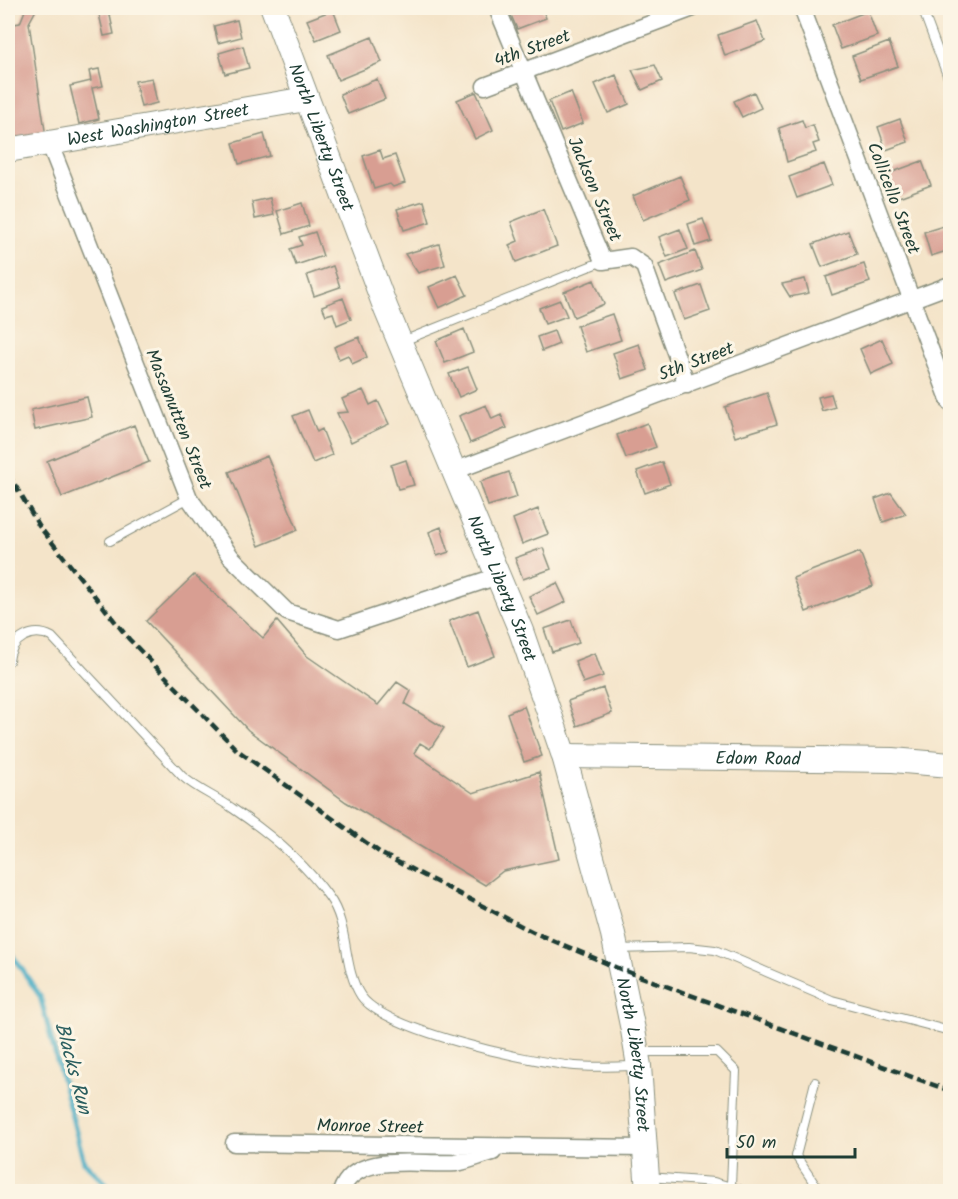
<svg xmlns="http://www.w3.org/2000/svg" width="958" height="1199" viewBox="0 0 958 1199" font-family="Kalam,sans-serif">
	<style>
		.lines { fill: none; stroke-linecap: round; stroke-linejoin: round }
		.stream { stroke: #45acc4; stroke-width: 5 }
		.building { fill: #d89e92 }
		.lane-casing { stroke: #8a907e; stroke-width: 10 }
		.street-casing { stroke: #8a907e; stroke-width: 19 }
		.secondary-casing { stroke: #8a907e; stroke-width: 26 }
		.lane { stroke: #fff; stroke-width: 8 }
		.street { stroke: #fff; stroke-width: 16 }
		.secondary { stroke: #fff; stroke-width: 24 }
		.rail { stroke: #1f3d34; stroke-width: 4.5; stroke-dasharray: 9 4.5; stroke-linecap: butt }
		.labels { text-anchor: middle; stroke-width: 6; stroke-linejoin: round; paint-order: stroke }
		.street-label { font-size: 18px; fill: #1f3d34; stroke: #fcf5e5 }
		.water-label { font-size: 20px; font-style: italic; fill: #2a5e5f; stroke: #fcf5e5 }
	</style>
	<rect width="100%" height="100%" fill="#fcf5e5"/>
	<filter id="ink" filterUnits="userSpaceOnUse"><feTurbulence type="fractalNoise" baseFrequency=".0167" numOctaves="2"/><feDisplacementMap in="SourceGraphic" scale="12" xChannelSelector="R" yChannelSelector="G"/><feConvolveMatrix kernelMatrix="1 2 1 2 8 2 1 2 1" color-interpolation-filters="sRGB"/></filter>
	<filter id="wash" filterUnits="userSpaceOnUse"><feTurbulence type="fractalNoise" baseFrequency=".008" numOctaves="4" result="noise"/><feDisplacementMap in="SourceGraphic" scale="24" xChannelSelector="R" yChannelSelector="G"/><feGaussianBlur stdDeviation="1.35" result="paint"/><feColorMatrix in="noise" values="0 0 0 0 0 0 0 0 0 0 0 0 0 0 0 0 0 1.4 0 .05"/><feComposite in="paint" operator="in"/></filter>
	<g filter="url(#wash)">
		<rect width="100%" height="100%" fill="#f4e4c9"/>
		<g class="lines">
			<path class="stream" d="M8 949 40 996 84 1162 115 1192"/>
		</g>
		<g id="blocks">
			<path class="building" d="M26 8H37L29 23 46 137 8 142V25L20 23Z
				M508 8H542L546 18 517 29Z
				M333 10 341 30 316 40 307 20Z
				M109 11 114 34 104 36 99 14Z
				M868 11 877 36 841 49 832 25Z
				M237 20 241 37 218 43 214 26Z
				M757 21 765 41 725 56 718 35Z
				M372 37 382 62 338 80 328 55Z
				M889 42 898 66 861 79 852 56Z
				M243 46 249 68 225 74 219 53Z
				M655 65 662 81 642 90 632 70Z
				M99 69 103 86 92 88 99 119 79 124 70 86 91 81 89 71Z
				M616 75 629 104 608 113 595 84Z
				M152 78 157 103 141 107 135 81Z
				M377 79 385 99 348 114 340 94Z
				M476 92 493 130 475 139 457 100Z
				M571 92 583 123 561 132 549 101Z
				M754 92 761 108 742 117 734 101Z
				M900 119 908 142 886 150 878 127Z
				M802 120 805 128 813 125 819 142 813 144 816 152 787 162 779 128Z
				M264 134 270 156 239 164 233 143Z
				M380 150 383 159 395 155 405 183 393 187 390 184 374 189 363 156Z
				M922 161 931 185 891 200 882 176Z
				M824 164 832 185 797 198 789 177Z
				M680 176 690 200 643 220 633 196Z
				M270 198 274 215 255 219 252 202Z
				M424 201 430 222 404 230 397 209Z
				M302 203 309 226 284 234 277 211Z
				M543 209 557 246 516 262 509 245 518 241 511 222Z
				M703 219 711 241 695 246 688 224Z
				M950 224V250L931 256 924 232Z
				M680 229 688 249 667 257 659 237Z
				M848 231 857 254 822 267 813 244Z
				M315 232 323 256 296 265 290 249 302 245 299 237Z
				M439 244 445 265 418 273 405 254Z
				M695 251 702 270 666 283 659 265Z
				M864 264 870 282 832 295 826 277Z
				M333 266 340 287 314 296 307 275Z
				M457 275 467 295 439 308 429 287Z
				M805 279 809 293 790 297 782 284Z
				M594 280 604 304 574 317 564 292Z
				M701 285 710 311 684 320 675 294Z
				M343 298 351 319 337 325 333 313 326 315 322 306Z
				M560 300 567 316 545 324 539 308Z
				M612 314 621 340 586 352 577 326Z
				M464 329 473 352 445 363 436 341Z
				M554 331 559 344 542 351 537 337Z
				M359 337 367 357 352 364 348 355 339 359 334 347Z
				M882 339 893 364 871 374 860 349Z
				M639 344 648 370 622 379 613 353Z
				M468 367 477 389 459 397 449 374Z
				M363 390 370 405 378 401 389 424 351 442 337 413 348 412 342 399Z
				M767 393 777 424 735 437 725 407Z
				M831 394 835 407 822 411 818 397Z
				M87 397 92 417 35 430 31 410Z
				M486 405 492 419 501 415 507 428 470 443 459 416Z
				M308 410 317 432 322 429 332 455 313 463 293 416Z
				M647 423 656 447 626 458 617 435Z
				M134 425 149 462 62 497 47 461Z
				M267 456 298 530 259 546 229 472Z
				M406 460 414 485 398 489 391 465Z
				M662 462 670 484 645 493 637 471Z
				M509 472 517 497 488 506 480 482Z
				M891 493 906 514 883 522 875 499Z
				M538 509 548 534 522 544 513 519Z
				M441 527 449 552 437 556 429 532Z
				M543 548 551 569 523 579 515 558Z
				M860 552 873 586 806 612 793 578Z
				M194 575 263 638 277 621 307 656 378 705 397 682 411 691 405 704 444 728 430 749 420 743 414 753 473 793 539 772 559 859 503 871 485 885 346 802 248 730 146 621Z
				M557 583 566 602 538 615 529 596Z
				M478 610 495 656 467 667 449 621Z
				M571 620 579 643 552 652 544 629Z
				M595 653 603 676 583 683 575 661Z
				M603 688 612 713 577 726 568 701Z
				M524 706 542 756 524 762 507 713Z"/>
		</g>
	</g>
	<g filter="url(#ink)">
		<use href="#blocks" fill-opacity="0" stroke="#8a907e" stroke-width="1.5"/>
		<g class="lines">
			<g class="lane-casing">
				<path id="lane" d="M922 8 950 83
					M403 341 603 261
					M110 541 189 498
					M9 661C11 638 33 627 52 637L182 776C198 790 215 796 232 808 268 832 304 862 329 897 350 926 342 967 361 996 385 1031 531 1062 575 1066 596 1068 617 1066 638 1066
					M617 949 689 947 715 950 832 1000 950 1031
					M639 1052H717L736 1071 731 1185
					M815 1082 796 1156 820 1192
					M649 1177 714 1182 749 1192
					M914 1190 921 1192"/>
			</g>
			<g class="street-casing">
				<path id="street" d="M497 8 603 261 631 257 644 266 687 385
					M802 8 950 402
					M485 86 693 8
					M49 142 189 498 231 557 287 612 339 629 498 576
					M454 471 950 285
					M234 1143 644 1148
					M341 1192C355 1150 421 1166 456 1163 468 1161 481 1155 493 1152"/>
			</g>
			<g class="secondary-casing">
				<g id="secondary">
					<path id="s1" d="M273 8 386 309 521 631 564 756 613 934 633 1030 639 1066 648 1192"/>
					<path id="s2" d="M8 150 306 99"/>
					<path id="s3" d="M564 756 893 760 950 765"/>
				</g>
			</g>
			<use href="#lane" class="lane"/>
			<use href="#street" class="street"/>
			<use href="#secondary" class="secondary"/>
			<path class="rail" d="M8 473 39 526 129 639 237 750 382 854 535 933 620 969 950 1091"/>
		</g>
	</g>
	<g class="labels">
		<g class="street-label">
			<text transform="translate(532 48) rotate(-20)" y="6">4th Street</text>
			<text dy="6" stroke="none"><textPath href="#s2" startOffset="152">West Washington Street</textPath></text>
			<text dy="6" stroke="none"><textPath href="#s1" startOffset="138">North Liberty Street</textPath></text>
			<text transform="translate(595 189) rotate(67)" y="6">Jackson Street</text>
			<text transform="translate(894 198) rotate(69)" y="6">Collicello Street</text>
			<text transform="translate(696 361) rotate(-21)" y="6">5th Street</text>
			<text transform="translate(179 419) rotate(68)" y="6">Massanutten Street</text>
			<text dy="6" stroke="none"><textPath href="#s1" startOffset="624">North Liberty Street</textPath></text>
			<text dy="6" stroke="none"><textPath href="#s3" startOffset="194">Edom Road</textPath></text>
			<text dy="6" stroke="none"><textPath href="#s1" startOffset="1110">North Liberty Street</textPath></text>
			<text transform="translate(370 1126) rotate(1)" y="6">Monroe Street</text>
		</g>
		<g class="water-label">
			<text transform="translate(74 1068) rotate(75)" y="7">Blacks Run</text>
		</g>
	</g>
	<rect width="958" height="1199" fill="none" stroke="#fcf5e5" stroke-width="30"/>
	<path d="M727 1148v9h128v-9" fill="none" stroke="#1f3d34" stroke-width="3"/>
	<text x="736" y="1148" font-size="18" fill="#1f3d34" stroke="#fcf5e5" stroke-width="4.5" paint-order="stroke">50 m</text>
</svg>
